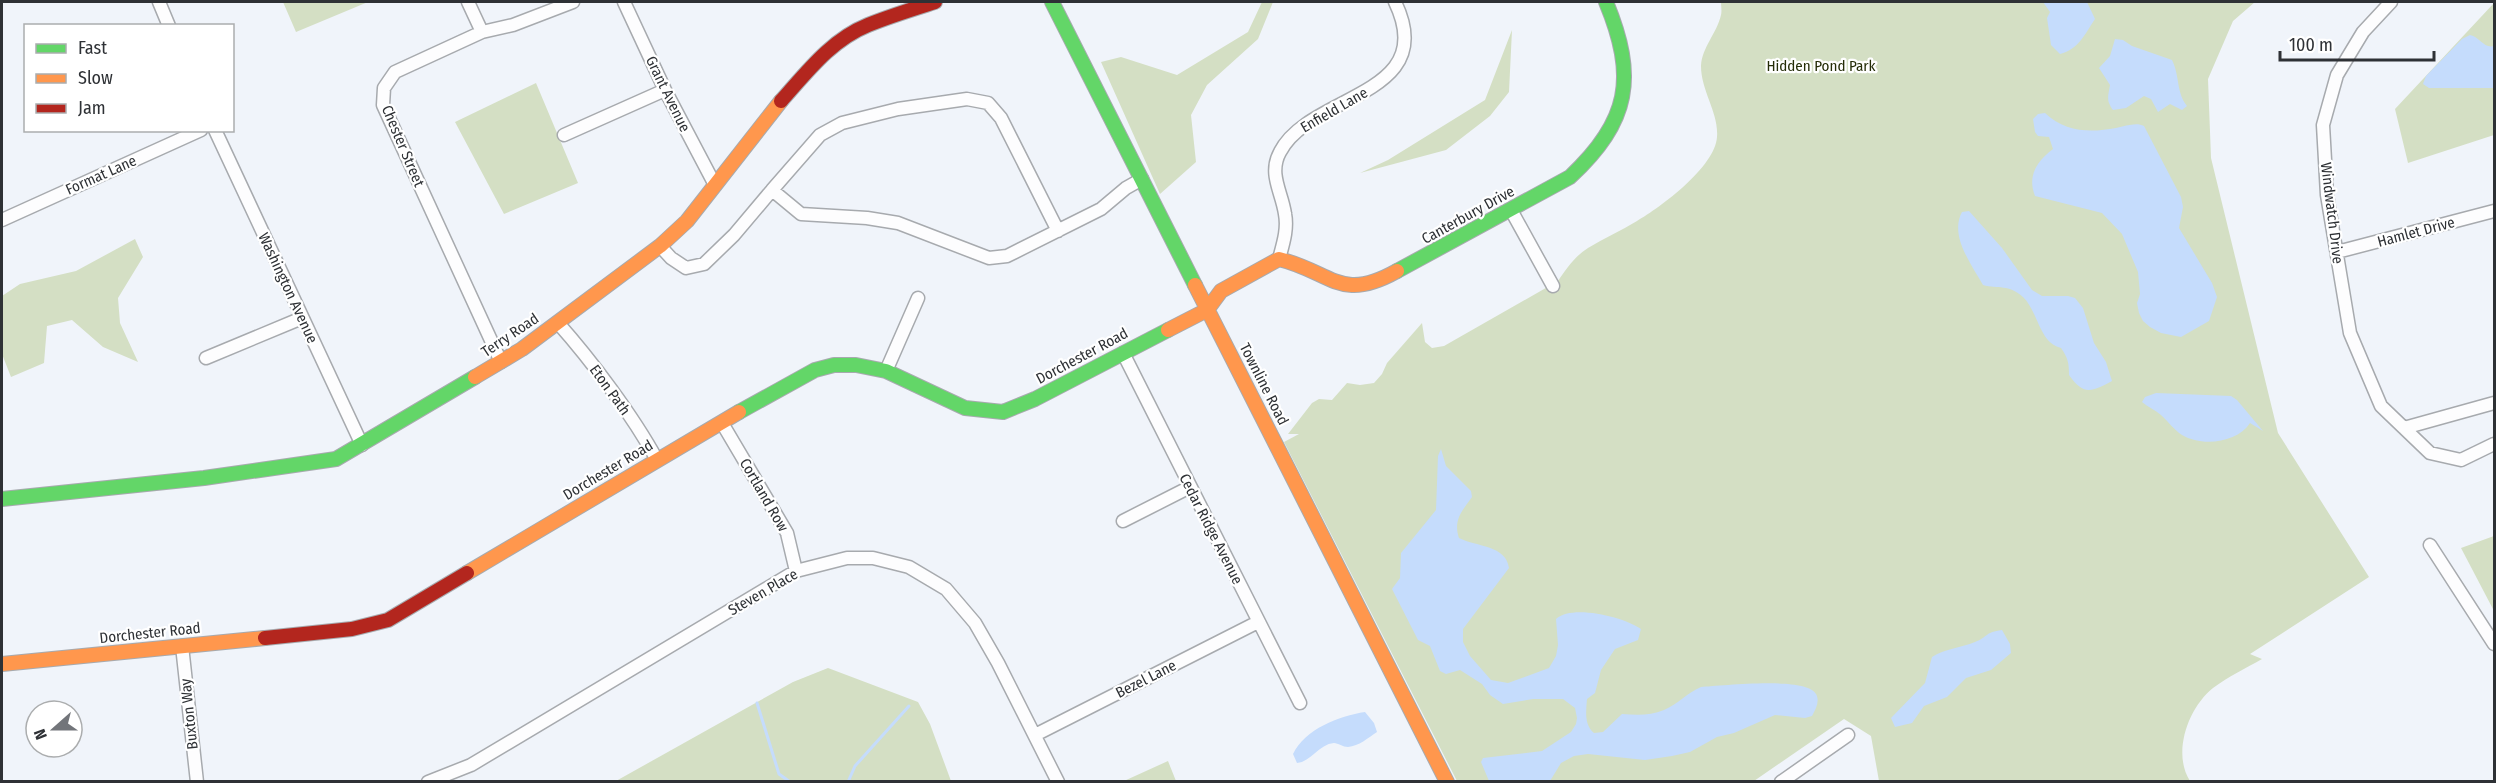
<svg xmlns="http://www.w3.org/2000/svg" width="2496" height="783" viewBox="0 0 2496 783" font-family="'Fira Sans Condensed',sans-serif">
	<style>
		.green { fill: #d4dfc4 }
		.water { fill: #c5dcfc }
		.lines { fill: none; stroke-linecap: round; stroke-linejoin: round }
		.stream { stroke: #c5dcfc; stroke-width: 3 }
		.street-casing { stroke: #a7aaae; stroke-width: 15 }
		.fast-casing { stroke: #a7aaae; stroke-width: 16 }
		.slow-casing { stroke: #a7aaae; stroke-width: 16 }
		.jam-casing { stroke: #a7aaae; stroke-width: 16 }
		.street { stroke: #fdfdfe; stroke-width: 12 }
		.fast { stroke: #63d668; stroke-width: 14 }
		.slow { stroke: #ff974d; stroke-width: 14 }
		.jam { stroke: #b3261e; stroke-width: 14 }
		.labels { text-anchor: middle; stroke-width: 4.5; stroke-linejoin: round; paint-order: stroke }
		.park-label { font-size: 15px; fill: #252d08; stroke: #fff }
		.street-label { font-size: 15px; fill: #2e3135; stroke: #fff }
	</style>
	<rect width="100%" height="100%" fill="#f0f4fa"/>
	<path class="green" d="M283 2H368L296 32Z
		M1262 2H1273L1258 39 1207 85 1191 115 1196 162 1160 194 1101 62 1121 57 1177 75 1248 32Z
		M1721 2H2255L2233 21 2208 79 2211 158 2278 433 2369 577 2250 654 2262 659C2246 668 2228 677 2213 688 2188 708 2172 753 2190 781H1879L1871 736 1844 719 1754 781H1457L1284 442 1299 434H1288L1312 403 1319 399 1332 400 1347 383 1360 385 1374 383 1382 374 1387 363 1422 323 1425 342 1432 348 1444 346 1558 281C1566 269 1575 256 1588 248 1604 238 1621 231 1637 221 1661 207 1715 167 1717 137 1719 113 1701 91 1701 66 1702 47 1717 33 1721 15 1722 11 1721 6 1721 2Z
		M2494 3V135L2408 163 2395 109Z
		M1512 30 1509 92 1490 116 1446 150 1360 173 1388 160 1485 100Z
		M536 83 578 183 504 214 455 122Z
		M135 239 143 257 118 298 120 323 138 362 103 347 72 320 47 326 44 363 11 377 2 354V296L20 284 76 271Z
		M2494 536V611L2461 548Z
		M828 668 918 702 930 724 951 781H616L793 682Z
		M1168 761 1176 781H1124Z"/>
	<path class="water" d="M2043 2H2087L2095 19C2085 34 2079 49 2060 54L2051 45 2047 18 2050 12Z
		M2470 35C2480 37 2484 49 2494 46V88H2429L2423 84 2426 76 2462 39Z
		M2115 39 2123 40 2132 46 2172 60C2180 76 2176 92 2187 106L2182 110 2170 104 2158 112 2151 99 2144 96 2126 108 2113 110C2106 100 2108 97 2110 85L2099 68 2110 56Z
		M2045 113C2065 132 2090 133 2116 128 2126 126 2136 122 2144 126L2181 197 2183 207 2179 228 2212 283 2217 297 2209 321 2181 337 2161 333 2150 327 2143 321 2139 313 2137 303 2140 294 2138 272 2122 234 2102 213 2035 196C2027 176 2037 161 2053 149L2049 137 2038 136 2035 132 2033 119 2038 114Z
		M1969 211 2002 248 2032 290 2042 296H2068L2075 298 2083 308 2094 343 2106 362 2112 381C2091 392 2084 396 2069 375 2069 363 2068 358 2061 348 2039 343 2038 311 2023 297 2009 284 1998 289 1983 285 1972 265 1949 236 1962 212Z
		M2156 393 2231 396 2237 400 2263 431 2250 423C2237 443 2202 447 2182 435 2174 430 2168 421 2161 415 2155 410 2148 407 2142 402L2145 397Z
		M1441 449 1446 466 1471 491 1472 497C1462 511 1453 520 1459 538 1477 547 1506 545 1509 568L1463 629V642L1470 656 1491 680 1508 683 1549 668 1556 656 1558 645 1556 619C1572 604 1624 617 1641 629L1638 640 1615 649 1601 670 1595 693 1587 699C1586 711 1584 725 1594 733L1603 732 1622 714C1636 715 1650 716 1664 710 1678 704 1687 693 1701 687 1721 686 1806 676 1816 694 1820 701 1816 709 1812 716L1805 718 1775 715 1734 733 1717 737 1690 752 1672 756 1645 760 1588 754 1574 756 1561 763 1550 781H1489L1481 762 1483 758 1542 751 1571 732 1576 724 1577 718 1575 708 1563 699H1533L1503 704 1490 695 1482 684 1460 670 1446 674 1440 671 1430 646 1418 640 1392 589 1400 578 1401 553 1436 510 1438 456Z
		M2002 630 2010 644 2011 653 1991 670 1966 678 1947 697 1924 706 1912 723 1895 727 1891 718 1925 683 1932 657C1946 648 1961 648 1975 642 1988 637 1985 632 2002 630Z
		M1365 712 1374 723 1377 732C1368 738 1359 746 1348 747 1343 747 1338 743 1334 743 1319 744 1311 762 1297 763L1293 754C1305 729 1339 716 1365 712Z"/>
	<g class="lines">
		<path class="stream" d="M757 703 779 774 790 782
			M848 782 855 766 909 706"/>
		<g class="street-casing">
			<path id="street" d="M159 2 169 26
				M468 2 482 32
				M624 2 665 90 715 185
				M2391 2 2363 32 2337 75 2323 125 2327 195 2350 333 2381 406 2430 453 2461 460 2494 444
				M215 130 362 445
				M564 135 665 90
				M772 190 820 135 842 123 898 109 967 99 988 103 1001 118 1058 231
				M1511 210 1553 286
				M2 220 201 130
				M660 246 671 258 686 268 704 264 734 235 772 190 801 214 867 218 898 223 989 258 1007 256 1101 209 1126 188 1142 179
				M2337 252 2494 211
				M1279 259C1283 244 1288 229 1285 214 1282 192 1268 174 1280 152 1310 93 1441 97 1395 2
				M558 323C591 360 633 416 657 460
				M1123 353 1300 703
				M206 358 302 318
				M501 362 383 105 384 88 395 72 482 32 513 25 573 2
				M886 371 918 298
				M722 423 787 533 796 571
				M2404 428 2494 403
				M1123 521 1190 487
				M2430 545 2494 644
				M182 646 197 782
				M1035 735 1258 622
				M428 782 471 765 796 571 847 558H873L909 567 946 589 975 623 998 663 1058 782
				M1781 782 1848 735"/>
		</g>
		<g class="fast-casing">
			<path id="fast" d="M1052 2 1195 285
				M1397 271 1570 177C1630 121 1637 77 1606 2
				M739 412 815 370 834 365H856L886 371 965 408 1003 412 1035 399 1168 330
				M2 499 204 478 336 459 475 377"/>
		</g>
		<g class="slow-casing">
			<path id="slow" d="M1195 285 1447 782
				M1168 330 1207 310 1221 291 1279 259C1332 272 1340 303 1397 271
				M475 377 522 349 660 246 687 221 781 101
				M467 573 739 412
				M2 664 265 638"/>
		</g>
		<g class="jam-casing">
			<path id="jam" d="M781 101C807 72 831 40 868 25 890 16 913 9 935 2
				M265 638 352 629 388 620 467 573"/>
		</g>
		<use href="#street" class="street"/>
		<use href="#fast" class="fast"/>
		<use href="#slow" class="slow"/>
		<use href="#jam" class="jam"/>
	</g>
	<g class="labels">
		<g class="park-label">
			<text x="1821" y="71">Hidden Pond Park</text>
		</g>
		<g class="street-label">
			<text transform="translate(668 94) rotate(64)" y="5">Grant Avenue</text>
			<text transform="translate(1334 110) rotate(-30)" y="5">Enfield Lane</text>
			<text transform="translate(403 146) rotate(67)" y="5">Chester Street</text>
			<text transform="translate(101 175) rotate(-24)" y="5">Format Lane</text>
			<text transform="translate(2332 213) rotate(83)" y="5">Windwatch Drive</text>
			<text transform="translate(1468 215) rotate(-29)" y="5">Canterbury Drive</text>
			<text transform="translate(2416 232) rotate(-15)" y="5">Hamlet Drive</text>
			<text transform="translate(288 288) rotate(65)" y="5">Washington Avenue</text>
			<text transform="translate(510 335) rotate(-34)" y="5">Terry Road</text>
			<text transform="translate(1082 356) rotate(-28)" y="5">Dorchester Road</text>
			<text transform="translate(1264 384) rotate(63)" y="5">Townline Road</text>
			<text transform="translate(610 390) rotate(54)" y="5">Eton Path</text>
			<text transform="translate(608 470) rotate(-31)" y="5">Dorchester Road</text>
			<text transform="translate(764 495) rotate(60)" y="5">Cortland Row</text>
			<text transform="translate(1211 529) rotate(63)" y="5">Cedar Ridge Avenue</text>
			<text transform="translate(763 592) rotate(-30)" y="5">Steven Place</text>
			<text transform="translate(150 633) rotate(-6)" y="5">Dorchester Road</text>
			<text transform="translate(1146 679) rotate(-27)" y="5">Bezel Lane</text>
			<text transform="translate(189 714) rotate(-96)" y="5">Buxton Way</text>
		</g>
	</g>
	<rect width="2496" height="783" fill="none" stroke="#2e3135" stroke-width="6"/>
	<rect x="24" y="24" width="210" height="108" fill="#ffffff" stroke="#abadae" stroke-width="1.5"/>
	<rect x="36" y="44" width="30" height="9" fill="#63d668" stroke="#abadae" stroke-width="1.5"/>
	<text x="78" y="54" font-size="18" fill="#2e3135">Fast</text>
	<rect x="36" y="74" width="30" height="9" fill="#ff974d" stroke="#abadae" stroke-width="1.5"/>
	<text x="78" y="84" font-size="18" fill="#2e3135">Slow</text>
	<rect x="36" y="104" width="30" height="9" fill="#b3261e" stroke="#abadae" stroke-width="1.5"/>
	<text x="78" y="114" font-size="18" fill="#2e3135">Jam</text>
	<g transform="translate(54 729) rotate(249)"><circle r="28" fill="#ffffff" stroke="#abadae" stroke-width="1.5"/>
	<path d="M0-4.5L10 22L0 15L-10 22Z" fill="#72757a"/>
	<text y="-9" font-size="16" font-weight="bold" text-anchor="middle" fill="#2e3135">N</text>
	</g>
	<path d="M2280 51v9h154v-9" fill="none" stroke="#2e3135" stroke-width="3"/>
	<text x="2289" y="51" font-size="18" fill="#2e3135" stroke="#ffffff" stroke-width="4.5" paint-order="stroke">100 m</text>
</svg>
